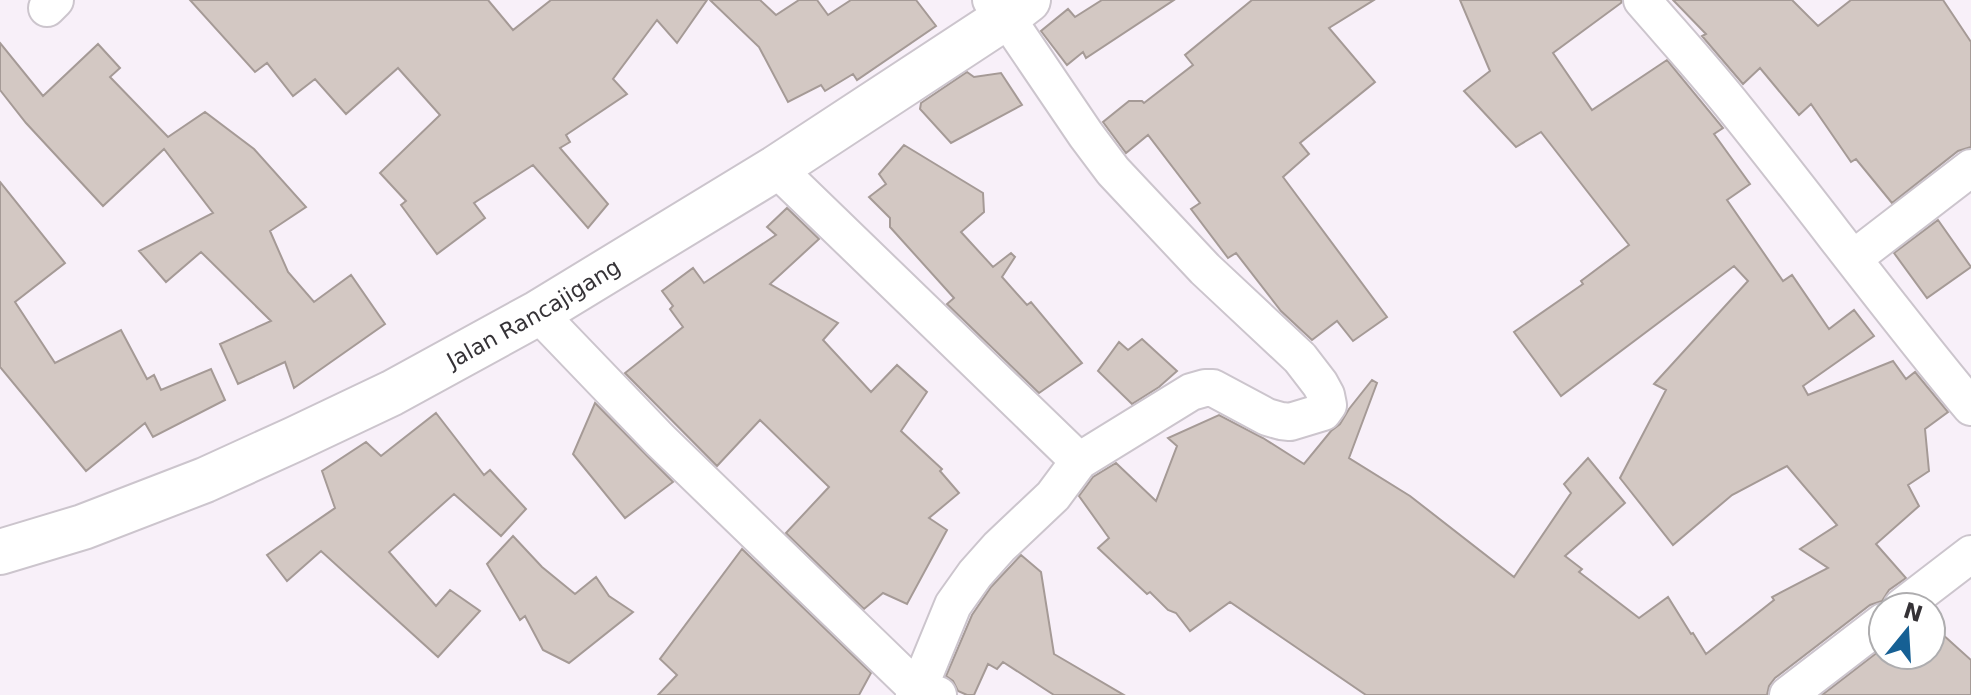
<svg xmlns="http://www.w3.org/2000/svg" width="1971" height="695" viewBox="0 0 1971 695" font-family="'DejaVu Sans',sans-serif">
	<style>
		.building { fill: #d3c8c3; stroke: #a59a96; stroke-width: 2 }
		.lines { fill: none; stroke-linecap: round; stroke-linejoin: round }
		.minor-casing { stroke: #ccc5cd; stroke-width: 40 }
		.secondary-casing { stroke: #ccc5cd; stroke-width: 48 }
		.minor { stroke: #fff; stroke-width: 36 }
		.secondary { stroke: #fff; stroke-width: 44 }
		.labels { text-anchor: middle; stroke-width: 8; stroke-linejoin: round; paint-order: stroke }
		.street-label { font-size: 22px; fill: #353236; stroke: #fff }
	</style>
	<rect width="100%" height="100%" fill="#f8f0f9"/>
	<path class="building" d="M190 0H488L513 30 551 0H707L677 43 657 20 613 79 627 94 566 135 570 142 560 148 608 204 588 228 533 165 474 203 485 218 437 254 401 205 406 201 380 173 440 115 398 68 346 114 315 79 293 96 267 63 255 72Z
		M710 0H760L776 15 799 0H817L828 15 851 0H916L936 26 857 80 853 74 825 91 821 85 788 102 759 47Z
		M1102 0H1174L1086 58 1083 52 1067 65 1041 31 1068 9 1075 17Z
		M1252 0H1374L1329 28 1375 82 1300 143 1309 154 1283 177 1387 317 1353 341 1337 321 1312 340 1281 311 1236 253 1228 258 1191 209 1200 203 1148 135 1126 153 1103 122 1129 101H1142L1144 103 1193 65 1185 55Z
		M1460 0H1622L1621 3 1553 53 1592 110 1667 60 1723 128 1714 134 1750 184 1727 200 1783 281 1792 275 1829 329 1854 310 1874 336 1803 386 1808 395 1893 361 1906 379 1915 372 1948 412 1925 429 1929 471 1908 485 1919 506 1876 544 1906 578 1889 590 1882 601 1870 605 1775 678 1769 686 1767 695H1366L1230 602 1190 631 1176 613 1168 610 1150 592 1147 594 1098 548 1109 538 1079 496 1093 477 1116 463 1156 501 1177 446 1168 438 1219 415 1263 438 1304 464 1331 431 1340 424 1349 409 1372 380 1377 383 1349 458 1410 496 1514 577 1571 493 1564 484 1588 458 1625 503 1565 556 1582 569 1579 572 1639 618 1668 597 1691 634 1693 633 1706 654 1774 600 1772 597 1828 568 1800 549 1837 525 1787 466 1732 495 1673 545 1620 478 1666 390 1654 384 1748 281 1734 266 1561 396 1514 332 1583 284 1581 281 1629 245 1541 132 1516 147 1464 91 1490 71Z
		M1673 0H1792L1818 26 1851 0H1943L1971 42V147L1958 151 1892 203 1856 159 1851 162 1811 104 1799 115 1760 68 1743 84 1702 36 1706 34Z
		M0 43 43 96 98 44 120 68 110 77 168 137 205 112 254 149 306 207 270 231 288 272 314 302 351 275 385 324 294 388 285 362 238 384 220 344 271 321 201 252 166 282 139 251 213 213 164 149 103 206 26 123 0 90Z
		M967 72 974 77 1001 73 1022 105 951 143 920 109 921 103Z
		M904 145 983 193 984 212 961 232 993 267 1011 253 1015 257 1002 277 1027 305 1031 302 1082 363 1039 393 947 304 954 298 890 227V218L869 197 886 184 879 174Z
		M0 182 65 263 15 302 55 363 121 330 147 379 154 375 161 390 211 369 225 400 153 437 145 423 86 471 0 367Z
		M787 208 819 239 770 284 838 323 823 340 871 392 897 365 927 392 901 431 942 469 940 471 959 493 929 518 947 530 907 604 883 593 864 609 786 533 829 487 760 420 717 466 625 373 683 327 670 309 673 306 662 291 693 268 704 283 776 235 767 227Z
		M1938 220 1971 267 1927 298 1894 253Z
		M1142 339 1177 371 1159 387 1132 404 1098 371 1119 342 1128 350Z
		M595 403 673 482 625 518 573 454Z
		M436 413 484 475 490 470 526 509 501 536 454 494 389 552 436 606 450 590 480 611 438 657 321 551 287 581 267 555 335 508 322 471 366 442 381 456Z
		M513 536 542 567 575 594 596 577 609 596 633 612 569 663 543 650 525 616 520 620 487 564Z
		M742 549 871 673 859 695H658L677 675 660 659Z
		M1021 555 1041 572 1054 654 1124 695H1054L1003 662 997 669 988 664 974 695H967L958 691 953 681 946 676 972 615 991 587Z
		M1931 624 1971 660V695H1822L1883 648V655H1931Z"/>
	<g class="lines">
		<g class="minor-casing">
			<path id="minor" d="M1642 0C1674 37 1707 73 1737 111 1816 209 1890 310 1971 407
				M47 8 55 0
				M776 168 1079 461
				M1854 258 1971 168
				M538 313 660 440 918 690 938 695
				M1902 607 1971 554
				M914 695 918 690 953 605 975 574 999 547 1053 496 1079 461 1191 392 1205 388H1213L1267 417 1281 421 1290 422 1323 412 1328 405 1326 395 1320 384 1300 358 1205 269 1113 171 1086 135 1006 17 991 0
				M1788 695 1883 622"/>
		</g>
		<g class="secondary-casing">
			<g id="secondary">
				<path id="s1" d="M0 552 83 527 205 480 295 439 392 393 538 313 776 168 1006 17 1028 0"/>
			</g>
		</g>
		<use href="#minor" class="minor"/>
		<use href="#secondary" class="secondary"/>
	</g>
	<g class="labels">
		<g class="street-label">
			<text dy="8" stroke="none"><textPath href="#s1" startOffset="586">Jalan Rancajigang</textPath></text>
		</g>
	</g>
	<g transform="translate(1907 631) rotate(18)"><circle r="38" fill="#ffffff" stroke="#aeadaf" stroke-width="2"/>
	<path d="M0-6L14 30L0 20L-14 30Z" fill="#166094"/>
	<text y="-12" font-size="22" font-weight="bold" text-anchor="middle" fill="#353236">N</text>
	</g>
</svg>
